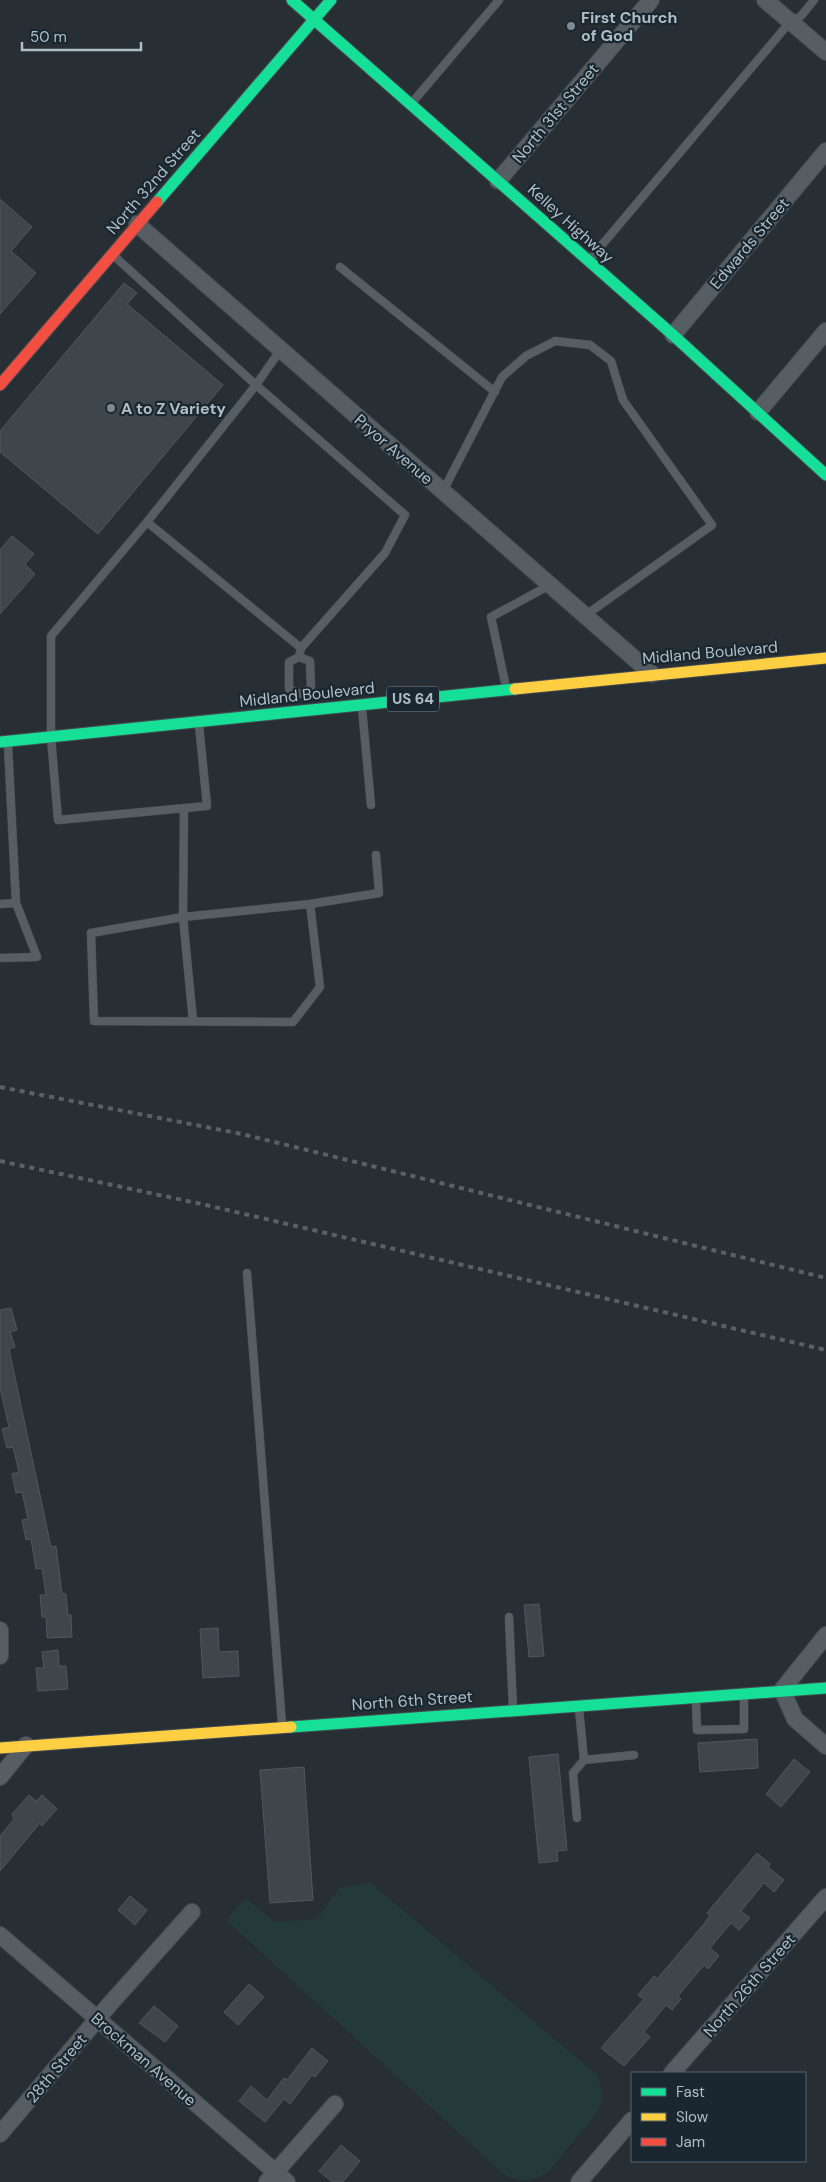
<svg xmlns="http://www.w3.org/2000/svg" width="826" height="2182" viewBox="0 0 826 2182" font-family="'DM Sans',sans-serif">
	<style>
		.green { fill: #243a3a }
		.building { fill: #3f464b; stroke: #4e575d }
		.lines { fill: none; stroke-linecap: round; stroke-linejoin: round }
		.lane-casing { stroke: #444b50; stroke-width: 9 }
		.street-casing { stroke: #444b50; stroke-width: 18 }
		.fast-casing { stroke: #444b50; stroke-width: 13 }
		.slow-casing { stroke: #444b50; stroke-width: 13 }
		.jam-casing { stroke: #444b50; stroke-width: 13 }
		.lane { stroke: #565d63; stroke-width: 8 }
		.street { stroke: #565d63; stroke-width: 16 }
		.fast { stroke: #16e098; stroke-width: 11 }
		.slow { stroke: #ffcf43; stroke-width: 11 }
		.jam { stroke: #f24e42; stroke-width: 11 }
		.rail { stroke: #5a6166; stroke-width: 4; stroke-dasharray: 5 5; stroke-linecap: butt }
		.poi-dot { fill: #7f8b94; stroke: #1a2730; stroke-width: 2 }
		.labels { text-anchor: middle; stroke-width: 4.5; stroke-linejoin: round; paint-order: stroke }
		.shield { fill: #1a2730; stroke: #82909a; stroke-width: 1 }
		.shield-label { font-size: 15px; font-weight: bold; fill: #afbdc7 }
		.poi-label { font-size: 16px; font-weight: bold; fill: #afbdc7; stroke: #1a2730; text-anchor: start }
		.street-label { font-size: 16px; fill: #afbdc7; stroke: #1a2730 }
	</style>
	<rect width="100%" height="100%" fill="#272f35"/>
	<path class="green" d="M371 1883 598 2076 603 2097 596 2114 549 2171C532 2182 524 2182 506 2176L226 1920 246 1898 274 1922 317 1919 339 1888Z"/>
	<path class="building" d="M0 199 32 227 11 251 36 273 0 314Z
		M124 283 137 293 127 304 223 385 98 534 0 452V431Z
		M12 536 34 554 25 564 35 574 0 614V550Z
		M11 1308 17 1330 10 1332 15 1347 9 1349 51 1547 56 1546 62 1594H66L68 1615H71L72 1637 47 1638 46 1617H42L40 1595H46L42 1568 36 1569 31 1539 26 1540 22 1520 28 1519 22 1492 16 1493 12 1474 19 1472 13 1447 7 1448 2 1429 9 1427 0 1388V1310Z
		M539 1604 544 1656 529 1657 524 1605Z
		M218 1628 219 1652 238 1651 239 1676 203 1678 200 1629Z
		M58 1650 59 1666H66L68 1689 38 1691 36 1668H44L42 1652Z
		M757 1739 758 1768 700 1772 698 1743Z
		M558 1754 567 1850 557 1851 558 1861 539 1863 529 1757Z
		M794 1759 810 1772 781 1807 766 1794Z
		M304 1767 313 1900 270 1903 260 1770Z
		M29 1795 36 1801 42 1795 57 1809 42 1826 40 1823 0 1871V1836L14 1819 12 1814Z
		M757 1853 770 1864 768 1867 784 1880 774 1892 764 1883 741 1911 750 1918 739 1930 731 1923 710 1948 719 1956 708 1969 704 1965 678 1996 681 1999 672 2010 666 2005 644 2032 650 2037 624 2066 601 2048 644 1999 638 1995 654 1976 657 1979 704 1924 710 1915 707 1913Z
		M130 1896 147 1910 135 1925 118 1910Z
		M249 1984 264 1997 238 2025 224 2012Z
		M154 2006 178 2026 165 2042 139 2023Z
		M312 2048 328 2061 315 2077 312 2075 290 2104 284 2099 265 2122 239 2101 251 2086 267 2100 284 2078 287 2080Z
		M341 2145 360 2161 343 2182H332L319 2171Z"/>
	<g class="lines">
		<g class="lane-casing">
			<path id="lane" d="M411 104 499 0
				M113 255 256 385 405 515 385 553 301 648 299 657
				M590 259 790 22 801 16 814 0
				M340 267 495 392
				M443 491 502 377 526 356 555 341 590 345 611 361 623 400 712 525 586 615
				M147 522 301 648
				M299 657 310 661 311 688 300 694 289 689V662Z
				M506 687 491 617 550 585
				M362 708 371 805
				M199 725 207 806 58 820 51 737V636L147 522 256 385 281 349
				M184 808 183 917 310 904 379 893 376 855
				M0 904 16 903
				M0 958 37 957 16 903 8 745
				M193 1021 183 917 91 933 94 1021 293 1022 320 987 310 904
				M247 1273 282 1724
				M509 1617 513 1709
				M696 1701 697 1730 744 1729V1697
				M579 1709 584 1760 634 1755
				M577 1818 573 1773 584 1760"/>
		</g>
		<g class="street-casing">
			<path id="street" d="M765 0 826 52
				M498 181 651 0
				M137 224 652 674
				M673 335 826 151
				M758 412 826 331
				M0 1630V1656
				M826 1635 782 1690 795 1719 826 1746
				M0 1777 26 1745
				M0 1935 287 2182
				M672 2073 826 1897
				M0 2134 110 2004 192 1912
				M267 2182 335 2104
				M579 2182 632 2120"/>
		</g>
		<g class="fast-casing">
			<path id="fast" d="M292 0 673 335 826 475
				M157 202 331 0
				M0 742 515 689
				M291 1727 826 1688"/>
		</g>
		<g class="slow-casing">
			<path id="slow" d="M515 689 826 658
				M0 1748 291 1727"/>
		</g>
		<g class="jam-casing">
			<path id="jam" d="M0 385 157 202"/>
		</g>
		<use href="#lane" class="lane"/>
		<use href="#street" class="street"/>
		<use href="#fast" class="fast"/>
		<use href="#slow" class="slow"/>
		<use href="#jam" class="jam"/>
		<path class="rail" d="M0 1087 242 1134 826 1278
			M0 1161 206 1205 826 1350"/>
	</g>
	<g class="poi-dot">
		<circle cx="571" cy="26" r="5"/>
		<circle cx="111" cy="408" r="5"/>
	</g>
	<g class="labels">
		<rect class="shield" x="387" y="686.5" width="52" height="25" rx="4"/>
		<g class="shield-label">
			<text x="413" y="704">US 64</text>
		</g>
		<g class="poi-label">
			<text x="581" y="23">First Church<tspan x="581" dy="18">of God</tspan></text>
			<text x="121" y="414">A to Z Variety</text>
		</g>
		<g class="street-label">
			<text transform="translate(555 113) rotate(-50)" y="6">North 31st Street</text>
			<text transform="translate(153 181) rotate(-49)" y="6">North 32nd Street</text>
			<text transform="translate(571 223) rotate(42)" y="6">Kelley Highway</text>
			<text transform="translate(749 243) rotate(-50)" y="6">Edwards Street</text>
			<text transform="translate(394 449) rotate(41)" y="6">Pryor Avenue</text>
			<text transform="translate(710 652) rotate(-5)" y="6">Midland Boulevard</text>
			<text transform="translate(307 694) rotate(-6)" y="6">Midland Boulevard</text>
			<text transform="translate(412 1700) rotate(-4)" y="6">North 6th Street</text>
			<text transform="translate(749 1985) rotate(-49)" y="6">North 26th Street</text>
			<text transform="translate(144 2059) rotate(41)" y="6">Brockman Avenue</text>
			<text transform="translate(56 2068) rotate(-50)" y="6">28th Street</text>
		</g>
	</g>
	<rect x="631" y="2072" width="175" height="90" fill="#1a2730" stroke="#56636c"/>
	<rect x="641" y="2088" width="25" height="8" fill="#16e098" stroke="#56636c"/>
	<text x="676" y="2097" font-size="15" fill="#afbdc7">Fast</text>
	<rect x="641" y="2113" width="25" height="8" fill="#ffcf43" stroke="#56636c"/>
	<text x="676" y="2122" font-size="15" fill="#afbdc7">Slow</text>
	<rect x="641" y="2138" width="25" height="8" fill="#f24e42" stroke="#56636c"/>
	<text x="676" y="2147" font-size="15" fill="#afbdc7">Jam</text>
	<path d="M22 42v8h119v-8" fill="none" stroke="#afbdc7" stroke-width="2.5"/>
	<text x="30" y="42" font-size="15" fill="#afbdc7" stroke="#1a2730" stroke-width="4" paint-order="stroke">50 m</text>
</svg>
